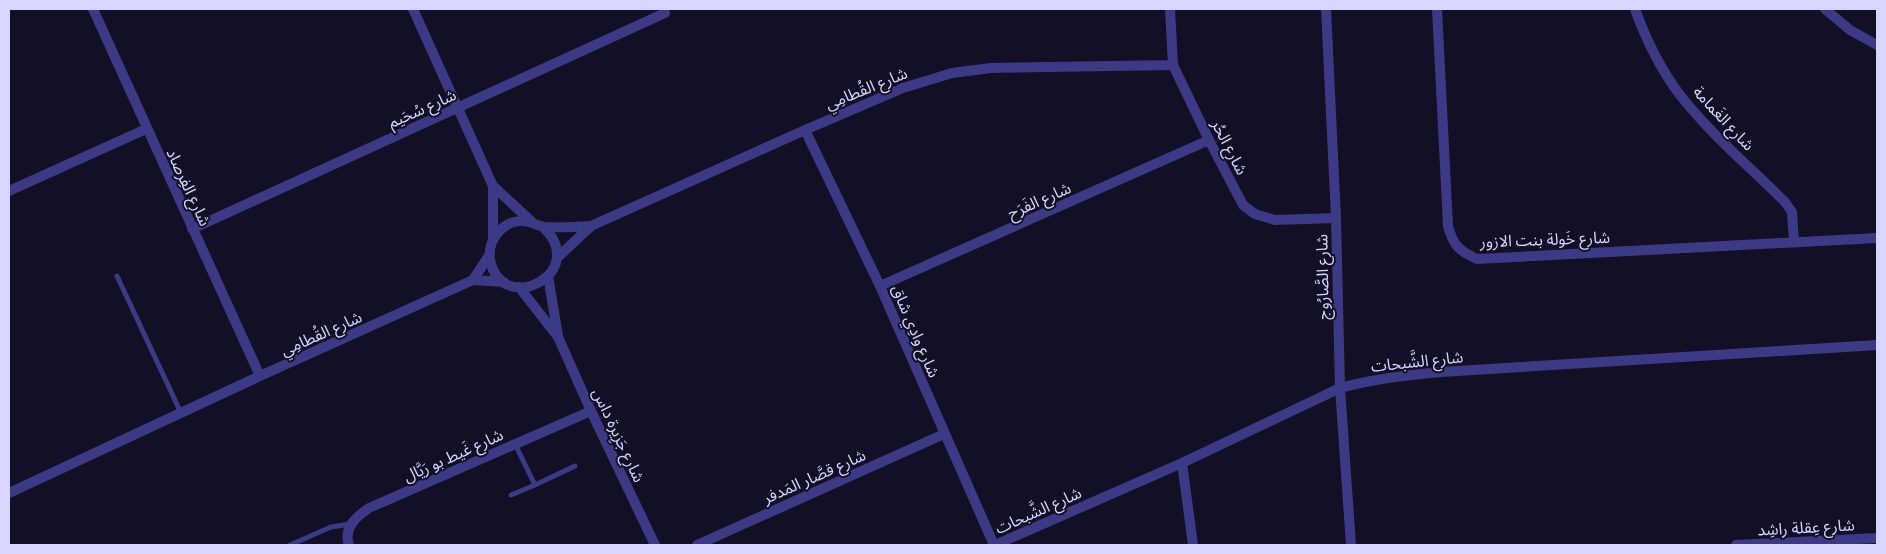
<svg xmlns="http://www.w3.org/2000/svg" width="1886" height="554" viewBox="0 0 1886 554" font-family="'Archivo Narrow','Noto Sans Arabic',sans-serif">
	<style>
		.lines { fill: none; stroke-linecap: round; stroke-linejoin: round }
		.lane { stroke: #3c3a85; stroke-width: 5 }
		.street { stroke: #3c3a85; stroke-width: 10 }
		.labels { text-anchor: middle; stroke-width: 4; stroke-linejoin: round; paint-order: stroke }
		.street-label { font-size: 16px; fill: #d8d4ff; stroke: #130f26 }
	</style>
	<rect width="100%" height="100%" fill="#130f26"/>
	<g class="lines">
		<path class="lane" d="M117 276 181 413
			M535 485 575 466
			M511 495 535 485 515 444
			M290 545 331 527 350 524"/>
		<path class="street" d="M93 9 260 376
			M413 9 493 186 532 222
			M1170 9 1173 65 1209 140 1243 205 1255 214 1275 220 1336 218
			M1326 9 1336 218 1340 388 1351 545
			M1437 9 1448 226C1453 245 1459 251 1477 259L1877 238
			M1635 9C1645 37 1659 66 1677 91 1708 132 1749 166 1785 202L1792 212 1794 242
			M1825 9 1850 30 1877 45
			M805 130 880 286 994 545
			M493 186V238
			M9 191 146 129
			M543 227C590 271 506 316 491 264 485 243 501 221 522 221 531 221 537 226 545 227 560 228 576 227 591 226
			M192 229 665 13
			M557 258 591 226 805 130 903 88 952 73 991 68 1173 65
			M548 276 558 336
			M473 280 490 254
			M880 286 1209 140
			M519 287 558 337 591 411 655 545
			M1182 463 1193 545
			M9 493 260 376 473 280 504 282
			M349 545C343 528 356 517 369 508L591 411
			M697 545 944 434
			M995 545 1182 463 1340 388C1373 379 1406 375 1441 372L1877 345
			M1736 545 1877 538"/>
	</g>
	<g class="labels">
		<g class="street-label">
			<text transform="translate(866 88) rotate(-22)" y="6">شارع القُطامِي</text>
			<text transform="translate(422 108) rotate(-24)" y="6">شارع سُحَيم</text>
			<text transform="translate(1724 118) rotate(47)" y="6">شارع الغَمامة</text>
			<text transform="translate(1230 147) rotate(63)" y="6">شارع الحُر</text>
			<text transform="translate(189 187) rotate(65)" y="6">شارع الفِرصاد</text>
			<text transform="translate(1039 200) rotate(-24)" y="6">شارع الفَرَح</text>
			<text transform="translate(1545 239) rotate(-2)" y="6">شارع خَولة بنت الازور</text>
			<text transform="translate(1322 277) rotate(-91)" y="6">شارع الصَّارُوج</text>
			<text transform="translate(916 331) rotate(67)" y="6">شارع وادِي شاق</text>
			<text transform="translate(321 333) rotate(-24)" y="6">شارع القُطامِي</text>
			<text transform="translate(1417 361) rotate(-6)" y="6">شارع الشَّبحات</text>
			<text transform="translate(619 435) rotate(65)" y="6">شارع جَزِيرة داس</text>
			<text transform="translate(453 455) rotate(-24)" y="6">شارع غَيط بو رَيَّال</text>
			<text transform="translate(814 476) rotate(-24)" y="6">شارع قصَّار المَدفر</text>
			<text transform="translate(1038 510) rotate(-24)" y="6">شارع الشَّبحات</text>
			<text transform="translate(1806 527) rotate(-3)" y="6">شارع عِقلة راشِد</text>
		</g>
	</g>
	<rect width="1886" height="554" fill="none" stroke="#d8d4ff" stroke-width="20"/>
</svg>
